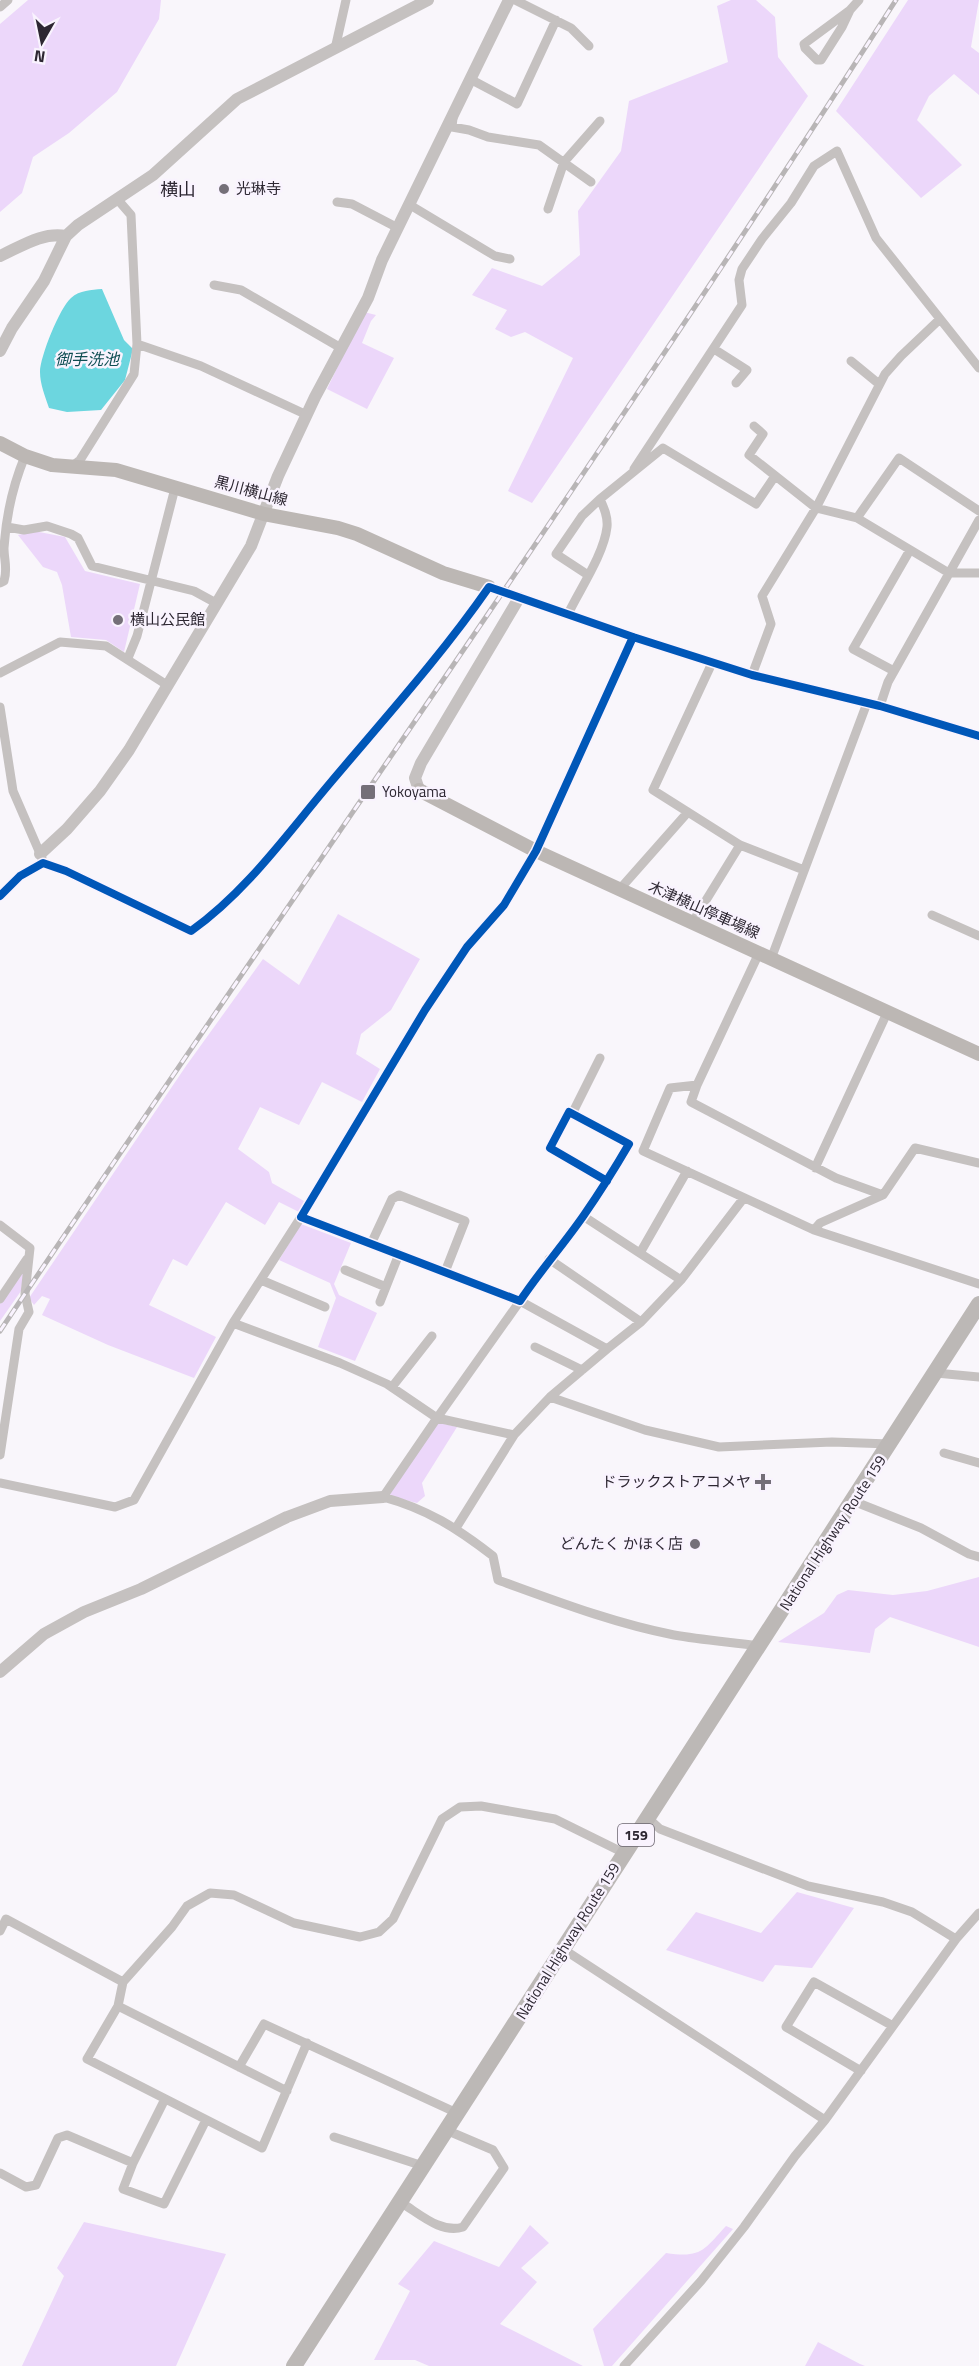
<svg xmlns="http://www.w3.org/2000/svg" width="979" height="2366" viewBox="0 0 979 2366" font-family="'Titillium Web','Noto Sans JP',sans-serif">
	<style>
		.green { fill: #ecd7fa }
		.water { fill: #6cd6df }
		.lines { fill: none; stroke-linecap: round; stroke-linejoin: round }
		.minor { stroke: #c5c1c0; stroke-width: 9 }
		.tertiary { stroke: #c5c1c0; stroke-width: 12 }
		.secondary { stroke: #bcb7b4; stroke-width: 14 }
		.trunk { stroke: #bcb8b6; stroke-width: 16 }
		.rail-casing { stroke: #b8b5b6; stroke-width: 5 }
		.rail { stroke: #f9f3fe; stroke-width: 3; stroke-dasharray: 9; stroke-linecap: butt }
		.cycleway-casing { stroke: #f9f3fe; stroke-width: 11 }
		.cycleway { stroke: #0057b8; stroke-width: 8 }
		.poi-dot { fill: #746f78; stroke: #f9f3fe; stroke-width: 2 }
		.labels { text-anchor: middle; stroke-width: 5; stroke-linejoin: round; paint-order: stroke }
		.shield { fill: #f9f3fe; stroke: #6a646f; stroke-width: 1.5 }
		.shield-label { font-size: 14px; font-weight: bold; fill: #2d2732 }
		.poi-label { font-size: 15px; fill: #2d2732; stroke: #f9f3fe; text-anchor: start }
		.street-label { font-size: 15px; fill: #2d2732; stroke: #f9f3fe }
		.water-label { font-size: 16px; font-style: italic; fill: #0e4d52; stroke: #f9f3fe }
		.quarter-label { font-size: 18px; fill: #2d2732; stroke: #f9f3fe }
	</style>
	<rect width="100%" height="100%" fill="#f9f6fb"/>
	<path class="green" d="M28 0H161L159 19 117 92 69 133 33 157 22 193 0 212V24Z
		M731 0H756L775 17 778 57 808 96 532 503 508 491 573 358 525 332 511 337 495 329 507 310 472 295 492 268 542 286 580 255 578 211 621 151 629 101 728 62 717 6Z
		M908 0H979L971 47 979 53V95L954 74 929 96 917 120 962 165 921 198 836 111Z
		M364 312 376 315 371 321 362 343 394 358 367 409 327 389Z
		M34 531 65 537 85 571 140 584 124 652 106 640 71 637 62 585 57 572 43 567 18 535Z
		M338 914 420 959 391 1010 361 1034 356 1054 380 1069 362 1102 322 1082 299 1125 260 1107 238 1149 269 1172 272 1183 304 1201 299 1212 279 1202 265 1225 226 1202 187 1266 173 1259 149 1305 216 1337 194 1378 108 1345 42 1315 50 1299 42 1296 34 1305 29 1298 186 1066 263 959 299 985Z
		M301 1224 351 1243 334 1284 339 1295 377 1313 355 1361 318 1347 336 1298 330 1283 279 1260Z
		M24 1268 21 1291 0 1321V1304Z
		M436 1422 457 1427 422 1483 425 1496 417 1503 389 1496Z
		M979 1577V1647L890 1617 875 1629 870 1653 778 1642 824 1613 837 1595 848 1590 893 1595 927 1591Z
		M797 1892 854 1908 812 1968 775 1965 763 1982 666 1950 696 1912 761 1933Z
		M84 2222 226 2254 176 2366H22L64 2276 57 2268Z
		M530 2225 549 2243 521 2268 537 2282 500 2324 583 2366H429L415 2360H374L410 2291 398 2284 434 2241 499 2267Z
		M726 2226 733 2229 612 2366H604L593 2329 666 2253C701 2258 703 2251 726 2226Z
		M818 2342 860 2364 865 2366H805Z"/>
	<path class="water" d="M102 289 124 340 133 349 125 380 101 410 67 412 49 408C45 396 40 384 40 372 40 357 60 307 71 298 80 290 91 290 102 289Z"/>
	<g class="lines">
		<path class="minor" d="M515 0 571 28 589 46
			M0 7 8 0
			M850 10 842 27 821 60H817L805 48 804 44 850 10 859 0
			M335 49 346 0
			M470 79 517 104 556 20
			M453 118 452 127 469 130 488 137 539 145 591 182
			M337 202 352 204 398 228
			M410 205 495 256 510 259
			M548 209 564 162 600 121
			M214 285 241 290 341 348
			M137 344 201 366 307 415
			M714 349 747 370 736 383
			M851 361 879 384
			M754 426 763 434 749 455 816 508 885 374 901 356 940 319
			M71 467 80 460 134 374 137 344 131 215 118 200
			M634 469 742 305 739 280 742 269 762 239 791 203 814 166 837 151 876 238 979 368
			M857 518 899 458 979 511
			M7 527 24 530 47 526 71 534 78 538 92 566 194 591 216 603
			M588 575 556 554 582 516 600 499
			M0 583 4 581C8 569 4 560 4 548 6 516 13 485 25 456
			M568 614C580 589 604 554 607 527 608 517 604 508 600 499L663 448 756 504 775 476
			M128 658 137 636 175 488
			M712 663 653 790 740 845 804 870
			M894 671 853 649 910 550
			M0 673 60 642 106 646 167 685
			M752 675 771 624 762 596 816 508 857 518 949 573H979
			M880 706 888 682 979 520
			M0 707 13 791 42 858
			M619 890 688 812
			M0 896 20 876 43 863 66 871 191 931C247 891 287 834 331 782 385 718 441 656 489 587L633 637 752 675 880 706 979 736
			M932 915 979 936
			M692 923 740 845
			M771 959 867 703
			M697 1085 759 953
			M572 1114 600 1058
			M979 1163 915 1148 883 1195 820 1223 814 1230 979 1284
			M815 1168 887 1013
			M607 1181 550 1148 569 1112 629 1144C615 1168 600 1192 584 1215 564 1244 540 1271 520 1301L301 1217 425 1010 467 947 504 905 536 851 633 637
			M583 1216 681 1280
			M301 1217 233 1323 340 1363 387 1384 437 1418 383 1497C427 1509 457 1528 493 1556L498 1580C556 1601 613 1623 674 1635 702 1640 731 1642 760 1646
			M0 1225 30 1248 25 1294 29 1312 19 1329 0 1455
			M814 1230 643 1151 670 1088 697 1085 691 1102 836 1178 883 1195
			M371 1244 392 1199 399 1195 465 1221 445 1272
			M640 1253 687 1171
			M549 1259 641 1322
			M345 1270 386 1287
			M261 1280 325 1307
			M0 1299 27 1259
			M380 1302 399 1254
			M535 1347 582 1370
			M607 1349 550 1397 514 1435 437 1418 520 1301 607 1349 641 1322 681 1280 743 1199
			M936 1373 979 1377
			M392 1387 432 1336
			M550 1397 645 1430 719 1447 832 1442 890 1444
			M944 1453 979 1463
			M0 1483 115 1507 134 1500 233 1323
			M853 1501 921 1528 969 1554 979 1557
			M456 1528 514 1435
			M648 1818 660 1829 808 1886 883 1902 912 1912 956 1939
			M0 1931 6 1919 123 1982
			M563 1949 825 2120
			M118 2006 287 2091
			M307 2043 262 2148 87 2059 118 2006 123 1982 172 1927 187 1906 210 1893 234 1895 294 1923 360 1937 379 1932 393 1919 442 1819 460 1807 481 1806 555 1819 624 1853
			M239 2067 264 2024 457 2113
			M861 2071 786 2027 814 1982 893 2026
			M165 2099 133 2163 123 2189 164 2204 206 2120
			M334 2137 423 2166
			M0 2173 26 2187 36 2185 58 2138 67 2135 133 2163
			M400 2202C419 2213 440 2234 463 2227L504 2168 493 2150 446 2130
			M624 2366 701 2281 744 2227 795 2156 825 2120 956 1939 979 1913"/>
		<path class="tertiary" d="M0 256C22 246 42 232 66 236
			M0 351 12 328 44 281 66 236 78 225 153 175 237 99 428 0
			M419 790 415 778 421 763 519 598
			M40 854 67 829 100 791 129 750 251 546 278 476 315 397 368 298 382 260 509 0
			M0 1672 44 1634 84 1612 141 1589 287 1517 330 1501 383 1497"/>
		<path class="secondary" d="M0 443 25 456 52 465 116 470 264 514 338 528 357 534 443 573 489 587
			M419 790 536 851 979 1054"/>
		<path class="trunk" d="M294 2366 979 1304"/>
		<g class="rail-casing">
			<path id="rail" d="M0 1331C298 887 607 450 896 0"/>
		</g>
		<use href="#rail" class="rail"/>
		<g class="cycleway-casing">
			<path id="cycleway" d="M0 896 20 876 43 863 66 871 191 931C247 891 287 834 331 782 385 718 441 656 489 587L633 637 752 675 880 706 979 736
				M607 1181 550 1148 569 1112 629 1144C615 1168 600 1192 584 1215 564 1244 540 1271 520 1301L301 1217 425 1010 467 947 504 905 536 851 633 637"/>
		</g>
		<use href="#cycleway" class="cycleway"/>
	</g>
	<g class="poi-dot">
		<circle cx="224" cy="189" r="6"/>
		<circle cx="118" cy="620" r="6"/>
		<rect x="360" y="784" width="16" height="16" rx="3"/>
		<path d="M760 1473h6v6h6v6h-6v6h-6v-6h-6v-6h6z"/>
		<circle cx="695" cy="1544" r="6"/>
	</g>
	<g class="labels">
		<rect class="shield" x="618" y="1824" width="36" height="22" rx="4.5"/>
		<g class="shield-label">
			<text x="636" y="1840">159</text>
		</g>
		<g class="poi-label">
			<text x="236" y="194">光琳寺</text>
			<text x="130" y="625">横山公民館</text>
			<text x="382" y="797">Yokoyama</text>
			<text x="751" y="1487" text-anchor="end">ドラックストアコメヤ</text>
			<text x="683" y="1549" text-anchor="end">どんたく かほく店</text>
		</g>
		<g class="street-label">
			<text transform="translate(251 491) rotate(15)" y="5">黒川横山線</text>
			<text transform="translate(704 910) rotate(24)" y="5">木津横山停車場線</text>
			<text transform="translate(833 1533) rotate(-57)" y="5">National Highway Route 159</text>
			<text transform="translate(568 1941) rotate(-58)" y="5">National Highway Route 159</text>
		</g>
		<g class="water-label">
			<text x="87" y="365">御手洗池</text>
		</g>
		<g class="quarter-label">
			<text x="178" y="196">横山</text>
		</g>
	</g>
	<g transform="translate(42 42) rotate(189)" stroke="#f9f3fe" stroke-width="4.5" paint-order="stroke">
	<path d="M0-4.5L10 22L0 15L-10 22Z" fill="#2d2732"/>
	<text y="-9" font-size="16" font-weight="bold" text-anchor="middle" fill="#2d2732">N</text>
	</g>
</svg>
